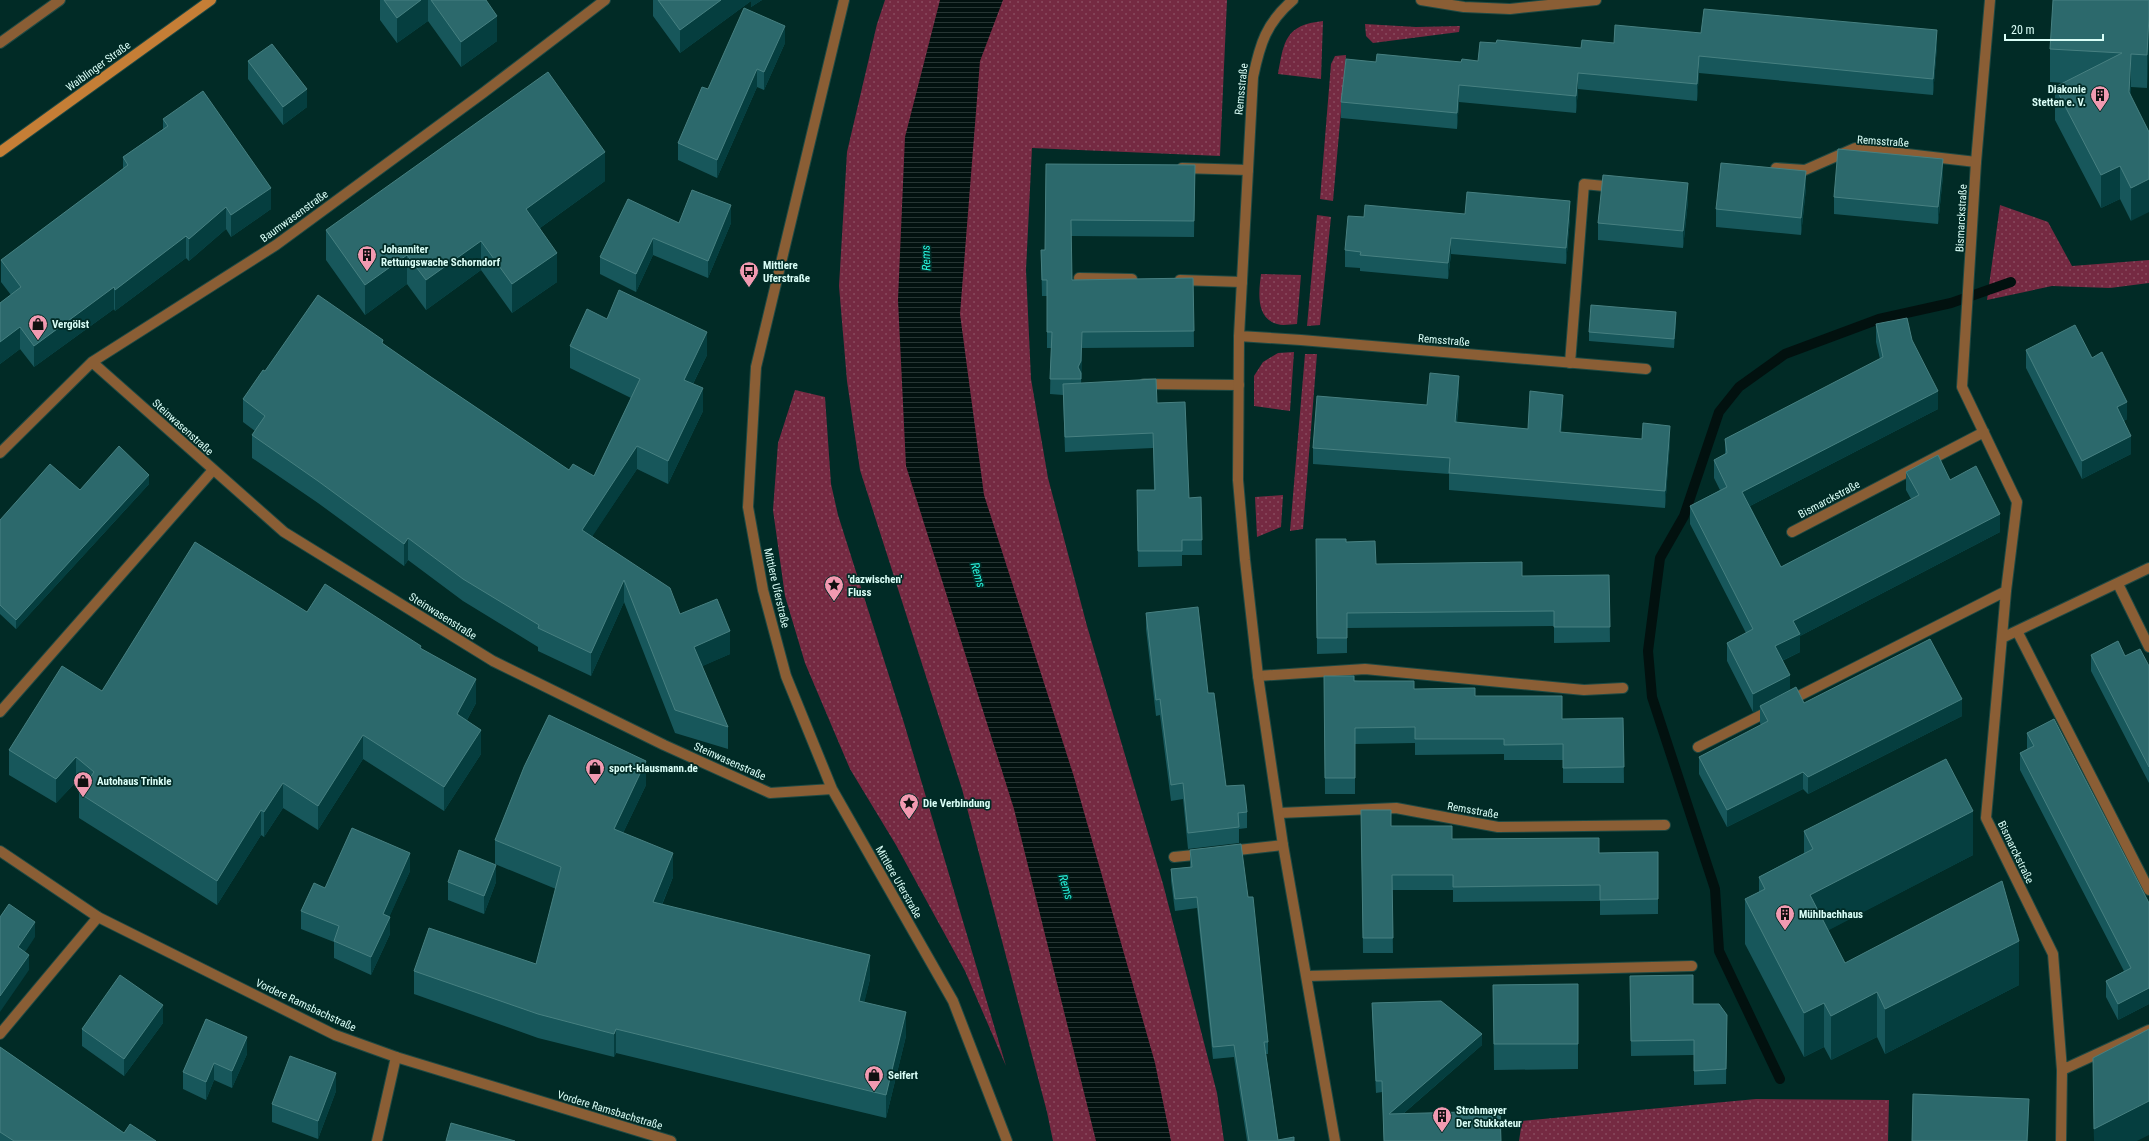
<svg xmlns="http://www.w3.org/2000/svg" width="2149" height="1141" viewBox="0 0 2149 1141" font-family="'Roboto Condensed',sans-serif">
	<style>
		.grass { fill: url(#grass-dots) }
		.water { fill: url(#water-rules) }
		.lines { fill: none; stroke-linecap: round; stroke-linejoin: round }
		.stream { stroke: #02110f; stroke-width: 10 }
		.service-casing { stroke: #1f4943; stroke-width: 12 }
		.minor-casing { stroke: #1f4943; stroke-width: 12 }
		.secondary-casing { stroke: #1f4943; stroke-width: 12 }
		.service { stroke: #8a5e35; stroke-width: 10 }
		.minor { stroke: #8a5e35; stroke-width: 10 }
		.secondary { stroke: #c57e36; stroke-width: 10 }
		.wall { fill: #17575b }
		.shaded-wall { fill: #053e3f }
		.building { fill: #2c696c; stroke: #478081 }
		.labels { text-anchor: middle; stroke-width: 3.5; stroke-linejoin: round; paint-order: stroke }
		.street-label { font-size: 11px; fill: #dafef7; stroke: #012b26 }
		.poi-label { font-size: 11px; font-weight: bold; fill: #dafef7; stroke: #012b26; text-anchor: start }
		.water-label { font-size: 12px; font-style: italic; fill: #29f6df; stroke: #012b26 }
	</style>
	<defs>
		<pattern id="grass-dots" width="8" height="8" patternUnits="userSpaceOnUse"><rect width="8" height="8" fill="#752a42"/><path d="M2 2h.1M6 6h.1" fill="none" stroke="#884a5e" stroke-width="1.8" stroke-linecap="round"/></pattern>
		<pattern id="water-rules" width="6" height="5" patternUnits="userSpaceOnUse"><rect width="6" height="5" fill="#02110f"/><path d="M0 2.5h6" fill="none" stroke="#263533"/></pattern>
	</defs>
	<rect width="100%" height="100%" fill="#012b26"/>
	<path class="grass" d="M885 0H1227L1220 156 1032 148 1026 270 1031 379 1048 478 1087 626 1163 884 1217 1093 1224 1141H1053L1047 1112 962 789 860 470 847 381 839 286 847 152 877 24Z
		M1323 21 1321 79 1278 74C1284 41 1285 25 1323 21Z
		M1365 24 1416 27 1460 26 1459 32 1373 43 1366 36Z
		M1346 55 1333 201 1320 199 1331 64 1335 56Z
		M2000 205 2048 222 2072 266 2149 260V283L2110 288 2052 286 1987 300Z
		M1317 215 1331 217 1320 325 1307 326Z
		M1261 274 1301 275 1297 324C1291 324 1283 326 1277 324 1255 318 1259 291 1261 274Z
		M1294 352 1290 411 1254 406V376L1263 362 1278 353Z
		M1305 354H1317L1303 529 1290 531Z
		M795 390 825 397 831 484 838 515 904 723 1006 1066 965 971 896 845 850 769 805 663 785 596 773 510 778 443Z
		M1283 495 1281 527 1257 537 1255 497Z
		M1756 1099 1889 1100 1888 1141H1519L1522 1121Z"/>
	<path class="water" d="M940 0H1003L980 61 960 314 984 495 1074 777 1155 1063 1171 1141H1096L1014 809 906 466 898 300 905 137Z"/>
	<g class="lines">
		<path class="stream" d="M1780 1079 1719 951 1715 889 1652 697 1648 651 1660 558 1684 516 1719 412 1739 387 1785 354 1879 319 1951 303 2011 282"/>
		<g class="service-casing">
			<path id="service" d="M0 43 60 0
				M1182 168 1248 170
				M1776 168 1805 170 1855 148 1976 162
				M1079 278 1132 279
				M1180 280 1242 282
				M1570 363 1584 184 1614 187
				M1144 384 1239 385
				M1258 676 1365 669 1584 690 1623 688
				M0 712 213 470
				M1279 813 1396 808 1498 827 1665 825
				M1229 851 1283 845
				M1174 857 1204 854
				M1307 976 1692 966
				M0 1034 98 917
				M377 1141 396 1057"/>
		</g>
		<g class="minor-casing">
			<path id="minor" d="M844 0 756 367 748 507 763 590 786 676 832 789 953 1001 1007 1141
				M1293 0C1266 23 1260 44 1253 77L1239 336 1238 480 1245 560 1258 676 1283 845 1335 1141
				M1421 0 1464 7 1510 9 1596 0
				M1990 0 1976 162 1962 387 2017 502 2006 591 1986 818 2053 954 2062 1070 2149 1030
				M1239 336 1301 340 1646 369
				M92 362 284 532 493 661 664 745 770 793 832 789
				M0 453 92 362 276 245 483 93 605 0
				M1792 532 1984 432
				M2118 584 2149 647
				M2017 631 2149 890
				M2002 638 2149 568
				M1789 701 2006 591
				M1698 747 1771 710
				M0 851 98 917 335 1035 396 1057 671 1141
				M2061 1141 2062 1070"/>
		</g>
		<g class="secondary-casing">
			<path id="secondary" d="M0 152 211 0"/>
		</g>
		<use href="#service" class="service"/>
		<use href="#minor" class="minor"/>
		<use href="#secondary" class="secondary"/>
	</g>
	<path class="wall" d="M380 0H486L497 41 461 67 428 21 397 43 380 20Z
		M653 0H762L751 7V1L680 53 653 16Z
		M2149 0 2147 88 2131 87 2130 95 2149 132 2131 221 2120 199 2101 208 2055 120V87L2064 83 2050 82V49Z
		M1701 33 1937 46 1933 95 1699 73 1697 101 1578 89 1576 113 1459 102 1457 129 1341 118V102L1376 62H1461L1478 61 1581 48 1614 43Z
		M785 43 764 90 757 87 717 178 678 160V143L708 89Z
		M248 61 307 107 283 125 248 79Z
		M163 119 271 209 231 237 226 229 189 261 186 258 115 311 114 309 34 367 20 349 0 364V303L11 295 1 282V260L123 169V157L163 129Z
		M1046 164 1195 165 1194 237 1071 236 1072 280 1193 278 1194 347 1082 348 1081 383 1157 403 1189 498 1201 497 1202 555H1182V566L1138 567 1137 506 1154 490 1153 448 1065 452 1063 395 1050 394 1051 348H1047V296H1042L1041 250H1045Z
		M1943 176 1938 224 1834 214V197Z
		M605 181 540 228 557 282 512 313 481 270 426 310 407 284 365 315 326 260V230Z
		M1806 188 1801 235 1716 227V209Z
		M1688 201 1683 248 1598 240V223Z
		M1465 214 1570 218 1566 264 1451 254 1448 279 1360 271V268L1345 267V250L1364 217Z
		M679 223H731L708 278 653 255 636 292 600 274V257Z
		M607 319 707 355 693 384 703 411 668 484 637 469 592 536 680 614 730 654 702 666 728 727V749L675 733 624 602 591 676 538 651V647L463 601 408 560 404 566 318 503 252 458V435L255 431 243 422V399L265 371 383 344 431 377 569 470 594 476 631 398 570 368V346Z
		M1676 321 1674 348 1589 341V332Z
		M1876 324 1912 340 1938 409 1750 506 1781 567 1911 499 1906 490V472L1950 480 2000 532 1800 636V652L1782 661 1790 690 1804 703 1962 716 1808 794 1803 789 1727 827 1699 774V757L1761 725 1760 723V709L1753 712 1727 661V643L1746 633 1690 524V506L1720 490 1714 478V460L1725 454V439L1880 359 1876 342Z
		M2026 350 2092 358 2127 419 2124 421 2131 454 2082 479 2026 368Z
		M1459 392 1457 423 1528 429 1563 411 1561 432 1670 442 1665 508 1449 490V474L1313 464V448L1427 405Z
		M149 484 16 629 0 614V520L80 490Z
		M1316 539 1346 542 1376 564 1522 576 1609 575 1610 642 1554 643V626L1347 628V653L1317 654Z
		M307 612 421 648 476 703 467 720 481 754 444 811 363 759 318 830 283 808 264 837 261 835 217 905 79 818V793L83 787 76 782 56 803 9 775V750L102 691Z
		M1146 613 1208 693 1226 786 1247 812V828L1239 829V843L1188 849 1183 799 1171 801 1160 715 1156 716 1146 629Z
		M2091 655 2125 656 2149 666V783L2091 671Z
		M1324 676 1414 689 1475 696 1562 719 1623 718 1624 783H1563V760H1504V754L1415 755V743L1355 744V794H1325Z
		M2027 733 2149 903V1004L2118 1020 2106 997V981L2124 971 2020 770V753L2027 749Z
		M646 785 623 833 673 877 662 905 870 979 864 1002 906 1036 886 1118 616 1053 614 1057 538 1038 414 994V971L536 964 556 889 495 864V840Z
		M1361 810 1391 826 1452 839 1599 853 1658 852V914L1600 915V901L1453 902V890H1392L1393 953H1363Z
		M1804 831 1973 855 1828 930 1845 963 2019 985 1885 1054 1877 1037 1831 1060 1824 1047 1804 1057 1745 944V899L1759 892V877L1804 853Z
		M1190 850 1268 1042V1054H1266L1278 1140 1294 1141H1247L1234 1057 1213 1059 1197 908 1175 911 1171 881V869L1190 867Z
		M410 871 389 917 390 934 371 975 334 958V942L301 929V911L325 888Z
		M448 882H496L484 914 448 900Z
		M1630 976 1693 1004 1727 1015 1726 1084 1694 1085V1055L1631 1056Z
		M1578 984V1069L1494 1070 1493 985Z
		M1372 1003 1482 1045 1403 1114 1501 1141H1384L1382 1092 1376 1093 1372 1014Z
		M206 1019 247 1054 232 1088 214 1080 206 1100 183 1089V1072Z
		M163 1023 124 1076 82 1046V1029Z
		M0 1047 124 1133 156 1141H0Z
		M2093 1058 2137 1141H2094Z
		M336 1091 318 1139 272 1122V1104Z"/>
	<path class="shaded-wall" d="M421 0H428V21L397 43V18Z
		M721 0H762L751 7V1L680 53V30Z
		M497 16V41L461 67V42Z
		M2149 16V49L2147 88V55Z
		M785 26V43L764 90V72Z
		M1937 30V46L1933 95V79Z
		M2131 54V87L2129 125V92Z
		M1699 56V73L1697 101V84Z
		M757 69V87L717 178V160Z
		M1578 73V89L1576 113V96Z
		M1459 85V102L1457 129V113Z
		M307 89V107L283 125V107Z
		M605 152V181L526 238V209Z
		M1943 159V176L1938 224V207Z
		M2120 166V199L2101 208V175Z
		M1806 171V188L1801 235V218Z
		M2149 179V212L2131 221V188Z
		M1688 183V201L1683 248V231Z
		M271 188V209L231 237V215Z
		M1570 201V218L1566 264V248Z
		M731 205V223L708 278V261Z
		M226 207V229L189 261V239Z
		M186 236V258L115 311V290Z
		M653 238V255L636 292V274Z
		M1451 238V254L1448 279V263Z
		M481 241V270L426 310V280Z
		M557 253V282L512 313V284Z
		M407 255V284L365 315V285Z
		M114 287V309L34 367V346Z
		M1676 312V321L1674 348V339Z
		M20 327V349L0 364V342Z
		M707 332V355L684 402V380Z
		M1082 332V348L1081 395V378L1078 367Z
		M1459 376V392L1455 439V422Z
		M703 388V411L668 484V461Z
		M1938 391V409L1742 510V492Z
		M1563 395V411L1560 448V432Z
		M2127 402V419L2117 425V407Z
		M1670 426V442L1665 508V491Z
		M2131 436V454L2082 479V461Z
		M637 446V469L582 552V530Z
		M149 475V484L16 629V620Z
		M2000 514V532L1800 636V652L1775 664V646L1793 621Z
		M408 538V560L404 566V544Z
		M624 580V602L591 676V653Z
		M730 631V654L694 670V647Z
		M1790 675V693L1760 706V709L1753 712V694Z
		M476 679V703L457 738V714Z
		M1962 699V716L1808 794V777Z
		M481 730V754L444 811V787Z
		M363 735V759L318 830V806Z
		M76 757V782L56 803V779Z
		M646 761V785L614 852V829Z
		M1803 772V789L1727 827V810Z
		M283 783V808L264 837V812Z
		M261 810V835L217 905V881Z
		M1973 811V855L1810 940V895Z
		M410 853V871L383 931V914Z
		M673 853V877L653 926V902Z
		M496 865V882L484 914V896Z
		M390 917V934L371 975V957Z
		M35 922V937L18 963V947Z
		M2019 941V985L1885 1054V1009Z
		M29 955V970L0 1012V996Z
		M870 955V979L859 1025V1001Z
		M2149 988V1004L2118 1020V1004Z
		M1877 992V1037L1831 1060V1016Z
		M1824 1003V1047L1804 1057V1013Z
		M163 1005V1023L124 1076V1059Z
		M906 1012V1036L886 1118V1095Z
		M616 1029V1053L614 1057V1034Z
		M1482 1034V1045L1389 1126V1114Z
		M247 1037V1054L232 1088V1071Z
		M214 1063V1080L206 1100V1082Z
		M336 1073V1091L318 1139V1121Z
		M2029 1099V1116L2028 1141H2027Z
		M2149 1101V1135L2137 1141H2094V1129Z"/>
	<path class="building" d="M384 0H421L397 18Z
		M431 0H486L497 16 461 42Z
		M658 0H721L680 30Z
		M2053 0H2149V16L2147 55 2131 54 2129 92 2149 132V179L2131 188 2120 166 2101 175 2055 87 2122 53 2050 49Z
		M744 8 785 26 764 72 757 69 717 160 678 143 702 87 708 89Z
		M1704 9 1937 30 1933 79 1699 56 1697 84 1578 73 1576 96 1459 85 1457 113 1341 102 1346 59 1376 62 1377 54 1461 62 1462 59 1478 61 1480 42 1496 43 1497 40 1581 48 1582 40 1614 43 1615 25 1701 33Z
		M272 44 307 89 283 107 248 61Z
		M548 72 605 152 526 209 557 253 512 284 481 241 426 280 407 255 365 285 326 230Z
		M203 91 271 188 231 215 226 207 189 239 186 236 115 290 114 287 34 346 20 327 0 342V303L21 287 1 260 128 165 123 157 168 126 163 119Z
		M1838 149 1943 159 1938 207 1834 197Z
		M1721 163 1806 171 1801 218 1716 209Z
		M1046 164 1195 165 1194 221 1071 220 1072 280 1193 278 1194 331 1082 332 1081 361 1078 367 1081 373V379H1050L1052 332H1047V280H1042L1041 250H1045Z
		M1603 175 1688 183 1683 231 1598 223Z
		M692 190 731 205 708 261 653 238 636 274 600 257 628 199 679 223Z
		M1467 192 1570 201 1566 248 1451 238 1448 263 1360 255 1361 252 1345 250 1348 216 1364 217 1365 205 1465 214Z
		M619 290 707 332 684 380 703 388 668 461 637 446 582 530 670 588 680 614 717 599 730 631 694 647 728 727 675 710 624 580 591 653 538 628 539 625 463 579 408 538 404 544 318 481 252 435 265 416 243 399 263 370 265 371 318 295 383 340 382 343 431 377 569 470 573 464 594 476 640 379 570 346 587 309 607 319Z
		M1591 305 1676 312 1674 339 1589 332Z
		M1907 318 1912 340 1938 391 1742 492 1781 567 1919 495 1906 472 1938 455 1950 480 1976 466 2000 514 1793 621 1800 634 1775 646 1790 675 1753 694 1727 643 1753 629 1690 506 1727 487 1714 460 1727 453 1725 439 1883 357 1876 324Z
		M2075 325 2092 358 2102 352 2127 402 2117 407 2131 436 2082 461 2026 350Z
		M1430 373 1459 376 1455 422 1528 429 1530 391 1563 395 1560 432 1642 439 1643 423 1670 426 1665 491 1449 473 1450 458 1313 448 1317 396 1427 405Z
		M1156 379 1157 403 1185 402 1189 498 1201 497 1202 540H1182V551H1138L1137 490H1155L1153 433 1065 437 1063 384Z
		M119 446 149 475 16 620 0 605V520L50 464 80 490Z
		M1316 539H1346V542L1375 541 1376 564 1522 562V576L1609 575 1610 627H1554V611L1347 613V638H1317Z
		M195 542 307 612 325 584 421 646 420 648 476 679 457 714 481 730 444 787 363 735 318 806 283 783 264 812 261 810 217 881 79 793 94 772 76 757 56 779 9 750 62 666 102 691Z
		M1198 607 1208 693H1214L1226 786 1244 785 1247 812 1238 813 1239 827 1188 833 1183 783 1171 785 1160 699 1156 700 1146 613Z
		M1930 639 1962 699 1808 777 1803 772 1727 810 1699 757 1768 721 1760 706 1796 687 1804 703Z
		M2118 641 2125 656 2140 649 2149 666V767L2091 655Z
		M1324 676H1354V681H1414V689L1475 688V696H1562V719L1623 718 1624 767 1563 768V744L1504 745V739H1415V727L1355 728V778H1325Z
		M549 715 646 761 614 829 673 853 653 902 870 955 859 1001 906 1012 886 1095 616 1029 614 1034 538 1014 414 971 429 928 536 964 561 867 495 840 524 767Z
		M2054 719 2149 903V988L2118 1004 2106 981 2131 968 2020 753 2034 746 2027 733Z
		M1946 759 1973 811 1810 895 1845 963 2002 881 2019 941 1885 1009 1877 992 1831 1016 1824 1003 1804 1013 1745 899 1765 889 1759 877 1813 849 1804 831Z
		M1361 810H1391V826H1452V839L1599 838V853L1658 852V899L1600 900V885L1453 887V875H1392L1393 938H1363Z
		M352 828 410 853 383 914 390 917 371 957 334 941 339 926 301 911 314 883 325 888Z
		M1241 844 1248 897H1253L1268 1042H1264L1278 1140 1294 1137V1141H1249L1234 1045 1213 1047 1197 897 1175 899 1171 869 1192 867 1190 850Z
		M459 850 496 865 484 896 448 882Z
		M9 904 35 922 18 947 29 955 0 996V917Z
		M120 975 163 1005 124 1059 82 1029Z
		M1693 975V1004H1719L1727 1015 1726 1069 1694 1071V1040L1631 1041 1630 976Z
		M1578 984V1044H1494L1493 985Z
		M1441 1001 1482 1034 1389 1114 1500 1111 1501 1141H1384L1382 1081H1376L1372 1003Z
		M206 1019 247 1037 232 1071 214 1063 206 1082 183 1072Z
		M2149 1029V1101L2094 1129 2093 1058Z
		M0 1047 124 1133 130 1124 156 1141H14L0 1132Z
		M290 1056 336 1073 318 1121 272 1104Z
		M1913 1094 2029 1099 2027 1141H1912Z
		M451 1123 515 1141H446Z"/>
	<defs>
		<g id="building-pin" transform="scale(1)"><path d="M0 17L-7.5 6A9.5 9.5 0 1 1 7.5 6Z" fill="#f19ab1" stroke="#012b26"/><path d="M-4-6H4V6H1V3H-1V6H-4ZM-2.5-4.3h1.7v1.8h-1.7ZM.8-4.3h1.7v1.8H.8ZM-2.5-1h1.7V.8h-1.7ZM.8-1h1.7V.8H.8Z" fill="#111"/></g>
		<g id="bus-pin" transform="scale(1)"><path d="M0 17L-7.5 6A9.5 9.5 0 1 1 7.5 6Z" fill="#f19ab1" stroke="#012b26"/><path d="M-5-6H5V4H4V6H2V4H-2V6H-4V4H-5ZM-3.5-4V0h7V-4ZM-3.5 1.2v1.5H-2V1.2ZM2 1.2v1.5H3.5V1.2Z" fill="#111"/></g>
		<g id="shop-pin" transform="scale(1)"><path d="M0 17L-7.5 6A9.5 9.5 0 1 1 7.5 6Z" fill="#f19ab1" stroke="#012b26"/><path d="M-5-2.5h2.3a2.7 3.5 0 0 1 5.4 0H5L5.5 6h-11ZM-1.5-2.5h3a1.5 2.3 0 0 0-3 0Z" fill="#111"/></g>
		<g id="sight-pin" transform="scale(1)"><path d="M0 17L-7.5 6A9.5 9.5 0 1 1 7.5 6Z" fill="#f19ab1" stroke="#012b26"/><path d="M0-6L1.8-2.2L6-1.7L2.9 1.2L3.7 5.4L0 3.3L-3.7 5.4L-2.9 1.2L-6-1.7L-1.8-2.2Z" fill="#111"/></g>
	</defs>
	<g fill-rule="evenodd">
		<use href="#building-pin" x="2100" y="95"/>
		<use href="#building-pin" x="367" y="255"/>
		<use href="#bus-pin" x="749" y="271"/>
		<use href="#shop-pin" x="38" y="324"/>
		<use href="#sight-pin" x="834" y="585"/>
		<use href="#shop-pin" x="595" y="768"/>
		<use href="#shop-pin" x="83" y="781"/>
		<use href="#sight-pin" x="909" y="803"/>
		<use href="#building-pin" x="1785" y="914"/>
		<use href="#shop-pin" x="874" y="1075"/>
		<use href="#building-pin" x="1442" y="1116"/>
	</g>
	<g class="labels">
		<g class="street-label">
			<text transform="translate(98 66) rotate(-36)" y="4">Waiblinger Straße</text>
			<text transform="translate(1241 89) rotate(-84)" y="4">Remsstraße</text>
			<text transform="translate(1883 141) rotate(4)" y="4">Remsstraße</text>
			<text transform="translate(294 216) rotate(-36)" y="4">Baumwasenstraße</text>
			<text transform="translate(1961 218) rotate(-87)" y="4">Bismarckstraße</text>
			<text transform="translate(1444 340) rotate(5)" y="4">Remsstraße</text>
			<text transform="translate(183 427) rotate(42)" y="4">Steinwasenstraße</text>
			<text transform="translate(1829 499) rotate(-28)" y="4">Bismarckstraße</text>
			<text transform="translate(777 588) rotate(77)" y="4">Mittlere Uferstraße</text>
			<text transform="translate(443 616) rotate(32)" y="4">Steinwasenstraße</text>
			<text transform="translate(730 761) rotate(24)" y="4">Steinwasenstraße</text>
			<text transform="translate(1473 810) rotate(10)" y="4">Remsstraße</text>
			<text transform="translate(2016 852) rotate(64)" y="4">Bismarckstraße</text>
			<text transform="translate(899 882) rotate(60)" y="4">Mittlere Uferstraße</text>
			<text transform="translate(306 1005) rotate(25)" y="4">Vordere Ramsbachstraße</text>
			<text transform="translate(610 1110) rotate(17)" y="4">Vordere Ramsbachstraße</text>
		</g>
		<g class="poi-label">
			<text x="2086" y="93" text-anchor="end">Diakonie<tspan x="2086" dy="13">Stetten e. V.</tspan></text>
			<text x="381" y="253">Johanniter<tspan x="381" dy="13">Rettungswache Schorndorf</tspan></text>
			<text x="763" y="269">Mittlere<tspan x="763" dy="13">Uferstraße</tspan></text>
			<text x="52" y="328">Vergölst</text>
			<text x="848" y="583">'dazwischen'<tspan x="848" dy="13">Fluss</tspan></text>
			<text x="609" y="772">sport-klausmann.de</text>
			<text x="97" y="785">Autohaus Trinkle</text>
			<text x="923" y="807">Die Verbindung</text>
			<text x="1799" y="918">Mühlbachhaus</text>
			<text x="888" y="1079">Seifert</text>
			<text x="1456" y="1114">Strohmayer<tspan x="1456" dy="13">Der Stukkateur</tspan></text>
		</g>
		<g class="water-label">
			<text transform="translate(926 258) rotate(-92)" y="4">Rems</text>
			<text transform="translate(978 575) rotate(74)" y="4">Rems</text>
			<text transform="translate(1066 887) rotate(74)" y="4">Rems</text>
		</g>
	</g>
	<path d="M2005 34v6h98v-6" fill="none" stroke="#dafef7" stroke-width="2"/>
	<text x="2011" y="34" font-size="12" fill="#dafef7" stroke="#012b26" stroke-width="3" paint-order="stroke">20 m</text>
</svg>
